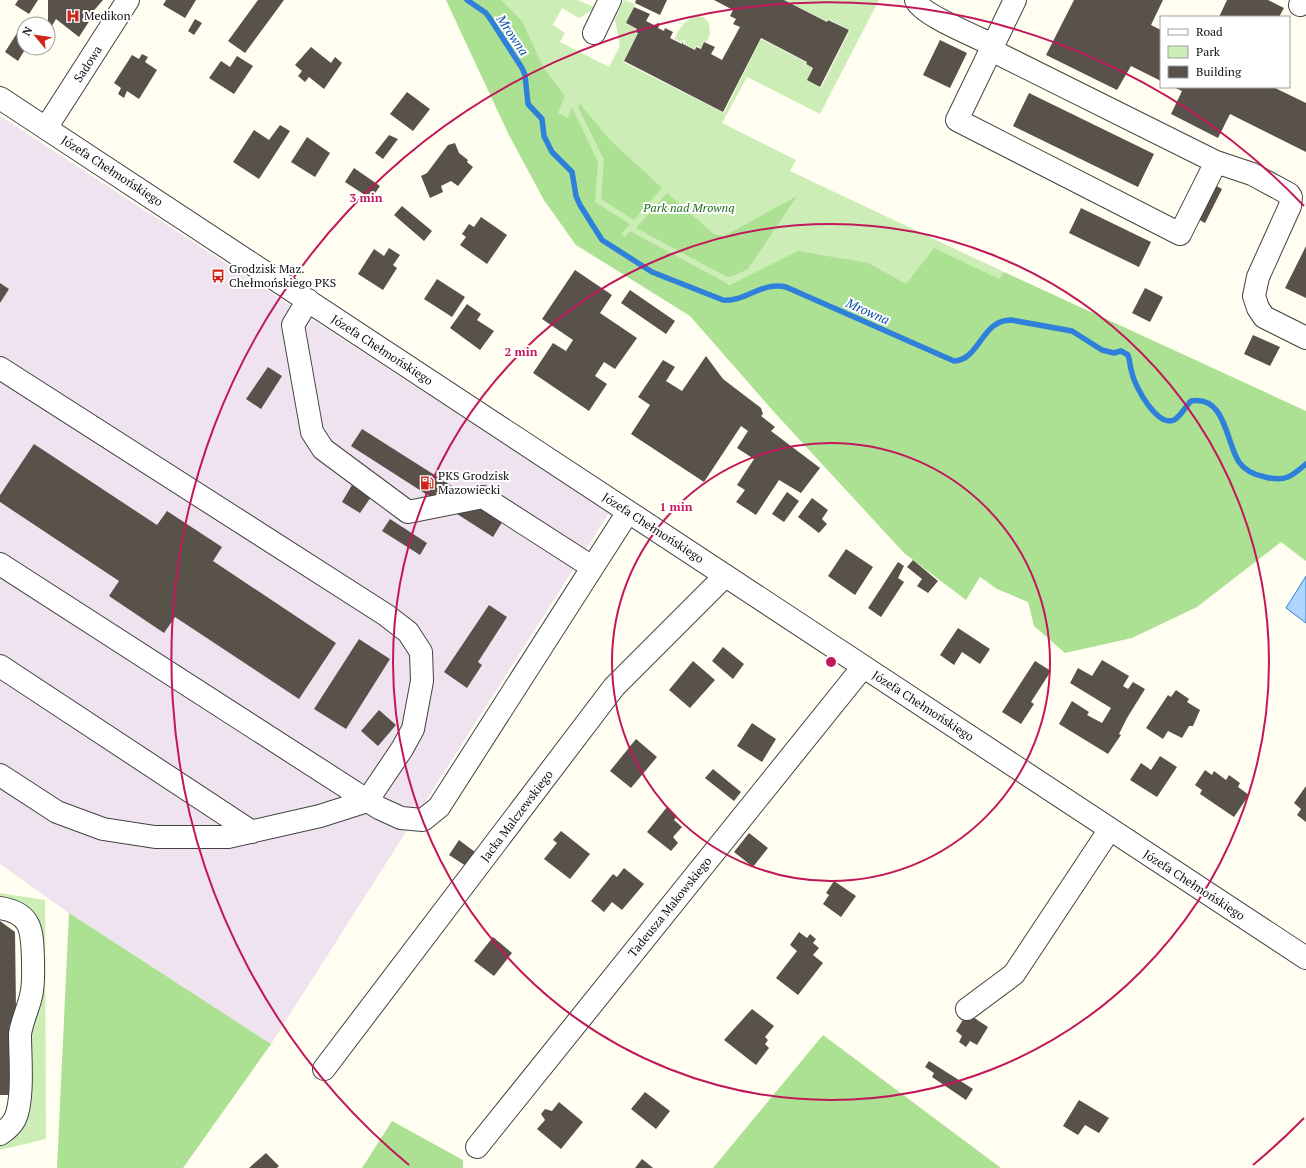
<svg xmlns="http://www.w3.org/2000/svg" width="1306" height="1168" viewBox="0 0 1306 1168" font-family="'PT Serif',serif">
	<style>
		.industrial { fill: #eee3ee }
		.green { fill: #cceeb6 }
		.forest { fill: #ace193 }
		.water { fill: #b0d5fc; stroke: #2f80db }
		.lines { fill: none; stroke-linecap: round; stroke-linejoin: round }
		.stream { stroke: #2f80db; stroke-width: 5.5 }
		.building { fill: #59524a }
		.minor-casing { stroke: #424242; stroke-width: 24 }
		.minor { stroke: #fff; stroke-width: 22 }
		.ring { fill: none; stroke: #c2185b; stroke-width: 2 }
		.labels { text-anchor: middle; stroke-width: 4; stroke-linejoin: round; paint-order: stroke }
		.poi-label { font-size: 12px; fill: #0f0f0f; stroke: #fff; text-anchor: start }
		.street-label { font-size: 12px; fill: #0f0f0f; stroke: #fff }
		.park-label { font-size: 12px; font-style: italic; fill: #1e6e18; stroke: #fff }
		.water-label { font-size: 13px; font-style: italic; fill: #0a51ae; stroke: #fff }
		.centre { fill: #c2185b; stroke: #fff; stroke-width: 2 }
		.ring-label { font-size: 12px; text-anchor: middle; font-weight: bold; fill: #c2185b; stroke: #fff; stroke-width: 4; stroke-linejoin: round; paint-order: stroke }
	</style>
	<rect width="100%" height="100%" fill="#fffef1"/>
	<path class="industrial" d="M0 116 609 513 271 1044 69 913 0 864Z"/>
	<path class="green" d="M446 0H578L596 8 579 18 562 8 553 25 565 33 560 42 609 67 620 46 615 19 624 0 635 4 626 24 636 29 634 32 637 34 623 62 724 113 761 39 806 62 805 64 812 68 807 80 821 88 850 30 828 19 826 21 785 0H879L820 114 747 77 722 123 796 160 790 171 1004 272 963 332 948 340 576 245 544 200 509 135Z
		M698 16 703 17 709 23 710 33 707 42 704 41 701 48 696 46 694 49 684 44 686 41 683 40 681 42 674 39C680 28 685 18 698 16Z
		M0 893 45 900 46 1139 0 1150V1141L25 1040 39 943 0 902Z"/>
	<path class="forest" d="M446 0H501L522 21 543 67 565 96 558 113 568 118 572 107 598 162 595 202 630 224 621 234 625 237 630 231 730 285 798 251 868 263 906 284 934 248 999 279 1004 272 1306 411V561L1281 542 1197 607 1132 638 1065 653 1034 626 1028 602 997 589 980 577 966 600 904 553 774 412 690 316 576 245 544 200 509 135Z
		M580 104 610 140 662 188 634 220 601 199 604 160 578 107Z
		M667 193 714 234 724 236 797 196 748 269 731 277H727L636 228Z
		M69 913 271 1044 183 1168H57Z
		M823 1035 1001 1168H713Z
		M392 1121 463 1160V1168H362Z"/>
	<path class="water" d="M1306 576V623L1286 608Z"/>
	<g class="lines">
		<path class="stream" d="M467 0 486 13 491 20 522 68 525 75 528 104 542 119 544 136 552 152 572 172 576 196 580 205 602 240 652 272 723 300C746 302 762 281 786 287L954 361C980 360 981 320 1011 320L1072 331 1102 350 1114 353 1121 351 1128 355C1130 361 1130 367 1132 373 1135 387 1157 427 1174 420 1180 417 1186 406 1191 401 1226 395 1226 443 1239 462 1245 471 1255 475 1265 477 1285 482 1291 477 1306 464"/>
	</g>
	<path class="building" d="M18 0H38L29 14 15 5Z
		M48 0H103L90 15 92 17 79 37 56 19 49 31 48 30Z
		M166 0H196L185 18 163 5Z
		M258 0H284L245 53 228 41Z
		M636 0H667L660 15 635 3Z
		M714 0H784L827 22 828 20 849 30 820 87 807 80 813 68 806 64 807 62 761 38 723 112 624 61 638 33 635 32 637 29 626 23 634 7 650 14 646 21 656 26 657 23 660 24 658 28 664 31 665 28 673 32 670 38 682 44 683 41V44L695 50 696 47 701 49 704 42 715 47 711 54 722 60 740 27 733 24 736 19 730 16 733 10Z
		M1074 0H1163L1151 25 1161 30V81L1131 66 1117 90 1046 55Z
		M1227 0H1268L1284 8 1279 17H1219Z
		M195 19 202 23 194 35 188 31Z
		M19 30 24 33V48H26L18 61 5 52Z
		M940 40 967 53 950 88 923 75Z
		M311 47 331 63 335 57 342 63 324 89 309 77 305 82 298 76 302 71 295 65Z
		M142 54 148 57 145 62 157 70 139 99 127 91 124 98 118 94 121 88 114 83 132 55 139 59Z
		M237 56 253 66 234 94 209 78 221 61 230 67Z
		M1173 87H1273L1306 103V152L1230 114 1218 138 1171 114 1182 91Z
		M407 92 430 109 413 131 390 114Z
		M1029 93 1154 154 1138 187 1013 126Z
		M280 125 290 131 259 179 233 162 254 130 269 140Z
		M389 135 398 139 383 159 375 153Z
		M307 137 330 153 315 177 291 162Z
		M455 143 459 153 468 160 467 162 473 167 458 186 451 181 441 186 443 192 430 198 421 176 427 173 448 145Z
		M354 168 380 186 371 199 345 182Z
		M1213 184 1222 189 1205 223 1196 218Z
		M402 206 432 231 424 241 394 215Z
		M1081 208 1151 242 1139 267 1069 233Z
		M481 217 507 235 487 264 460 245 466 237 462 234 469 224 474 227Z
		M1306 246V298L1285 288Z
		M389 248 400 255 393 265 397 268 383 290 358 274 374 249 384 256Z
		M575 270 612 295 600 313 637 338 615 369 604 362 595 376 607 384 589 411 533 373 553 343 566 351 573 340 542 319Z
		M437 279 465 297 452 317 424 299Z
		M0 283 9 289 0 303Z
		M1145 288 1163 297 1150 322 1132 313Z
		M630 290 675 321 666 334 621 303Z
		M467 304 481 314 477 320 494 331 480 350 450 328Z
		M1253 335 1280 347 1270 366 1244 354Z
		M706 356 723 379 761 408 763 414 761 416 775 427 771 431 820 468 801 493 779 480 756 515 736 502 745 490 737 485 754 459 737 448 748 431 741 426 704 482 631 434 650 405 638 397 663 360 675 367 666 381 682 391Z
		M268 367 282 376 261 409 246 399Z
		M362 429 504 519 493 537 351 446Z
		M34 444 157 525 167 511 222 547 213 561 336 643 299 699 175 617 164 633 109 596 119 581 0 502V495Z
		M352 485 371 497 360 513 342 502Z
		M787 492 799 501 784 522 772 514Z
		M812 498 828 510 822 519 827 524 819 533 798 517Z
		M390 519 427 543 420 555 382 531Z
		M846 549 873 567 855 595 828 576Z
		M913 560 938 581 928 593 917 586 922 579 907 567Z
		M898 562 904 566 898 578 904 582 881 617 868 608Z
		M489 605 507 617 478 662 482 665 467 688 444 672Z
		M958 628 990 649 980 664 962 652 954 665 940 655Z
		M359 639 390 659 346 729 314 709Z
		M723 647 744 664 733 679 712 661Z
		M1102 660 1129 676 1123 686 1128 689 1133 682 1145 689 1127 718 1119 734 1121 735 1108 754 1059 724 1072 701 1089 712 1087 715 1102 723 1111 708 1070 683 1078 668 1092 676Z
		M693 661 715 680 690 708 669 690Z
		M1035 661 1051 671 1031 702 1034 704 1021 724 1002 712Z
		M1176 690 1189 699 1187 702 1200 710 1193 726H1189L1182 738 1168 731 1163 739 1146 728 1168 695 1171 697Z
		M379 710 396 725 378 746 361 731Z
		M752 723 776 739 762 762 737 746Z
		M636 739 657 757 631 788 610 771Z
		M1160 756 1177 767 1157 797 1130 780 1141 763 1151 770Z
		M713 769 741 792 734 801 705 778Z
		M1205 770 1212 775 1214 771 1226 780 1229 775 1240 783 1238 787 1249 795 1234 817 1200 794 1202 790 1195 785Z
		M1306 786V822L1297 815 1301 809 1294 803Z
		M667 807 677 816 674 820 682 827 673 837 678 843 671 851 647 832Z
		M561 831 590 854 570 879 544 859 557 843 553 840Z
		M749 833 768 848 753 867 734 852Z
		M459 840 475 852 466 866 449 855Z
		M624 868 644 884 622 910 612 902 604 912 591 901 613 874 617 877Z
		M834 881 856 896 841 917 823 904 829 895 826 893Z
		M0 921 15 932 16 1009 9 1027V1095H0Z
		M799 932 807 938 810 934 816 939 813 943 819 948 813 955 823 963 798 995 776 978 797 951 790 945Z
		M493 937 512 953 494 976 474 961Z
		M752 1009 774 1026 765 1037 768 1040 765 1044 769 1048 756 1065 724 1040Z
		M967 1013 988 1027 977 1045 970 1041 966 1047 959 1042 962 1036 956 1031Z
		M929 1061 973 1089 966 1100 932 1077 934 1073 925 1067Z
		M645 1092 670 1111 656 1129 631 1109Z
		M1079 1100 1109 1118 1099 1133 1085 1125 1078 1135 1063 1126Z
		M559 1102 583 1122 561 1149 537 1129 545 1120 541 1114 545 1109 552 1111Z
		M266 1153 279 1166 277 1168H249Z
		M642 1159 652 1167 653 1168H635Z"/>
	<g class="lines">
		<g class="minor-casing">
			<path id="minor" d="M916 0C920 14 979 38 993 45
				M1015 0 957 120 1180 234 1216 162
				M1300 5 1303 0
				M594 33 610 0
				M991 50 1216 162 1252 174 1289 194 1291 197 1290 206 1258 277 1254 296 1258 308 1264 317 1306 338
				M0 98 1306 958
				M46 128 128 0
				M308 300 293 325 312 432 323 449 408 512 483 497 592 567
				M0 368 386 615 408 632 421 652 422 681 413 729 402 749 367 801 320 816 228 837H155L103 829 57 812 0 775
				M0 564 379 808 401 818 423 820 439 807 628 512
				M0 666 252 832
				M0 908C33 913 32 932 33 960 33 972 34 984 31 996 28 1009 22 1021 20 1034 20 1056 24 1100 15 1119 12 1125 6 1130 0 1134
				M967 1009 1014 974 1110 829
				M324 1069 614 687 725 576
				M477 1147 863 667"/>
		</g>
		<use href="#minor" class="minor"/>
	</g>
	<g class="ring">
		<circle cx="831" cy="662" r="219"/>
		<circle cx="831" cy="662" r="438"/>
		<path d="M1304 1118A657 657 0 0 1 1253 1165M409 1165A657 657 0 1 1 1304 206"/>
	</g>
	<defs>
		<g id="hospital-bare" transform="scale(1.08)"><path d="M-5-5h3v3.5h4V-5h3V5h-3V1.5h-4V5h-3Z" fill="#ce2718" stroke="#fff" stroke-width="2.5" paint-order="stroke"/></g>
		<g id="bus-bare" transform="scale(1.08)"><path d="M-5-6H5V4H4V6H2V4H-2V6H-4V4H-5ZM-3.5-4V0h7V-4ZM-3.5 1.2v1.5H-2V1.2ZM2 1.2v1.5H3.5V1.2Z" fill="#ce2718" stroke="#fff" stroke-width="2.5" paint-order="stroke"/></g>
		<g id="fuel-bare" transform="scale(1.08)"><path d="M-5.5-6h7V0h2V4h1.3V-2.5L3-4.5l.8-.8L6-3V5H2.5V1h-1V6h-7ZM-4.2-4.7v3.2H.2V-4.7Z" fill="#ce2718" stroke="#fff" stroke-width="2.5" paint-order="stroke"/></g>
	</defs>
	<g fill-rule="evenodd">
		<use href="#hospital-bare" x="73" y="16"/>
		<use href="#bus-bare" x="218" y="276"/>
		<use href="#fuel-bare" x="427" y="483"/>
	</g>
	<g class="labels">
		<g class="poi-label">
			<text x="84" y="20">Medikon</text>
			<text x="229" y="273">Grodzisk Maz.<tspan x="229" dy="14">Chełmońskiego PKS</tspan></text>
			<text x="438" y="480">PKS Grodzisk<tspan x="438" dy="14">Mazowiecki</tspan></text>
		</g>
		<g class="street-label">
			<text transform="translate(88 64) rotate(-57)" y="4">Sadowa</text>
			<text transform="translate(112 171) rotate(33)" y="4">Józefa Chełmońskiego</text>
			<text transform="translate(382 350) rotate(33)" y="4">Józefa Chełmońskiego</text>
			<text transform="translate(653 528) rotate(33)" y="4">Józefa Chełmońskiego</text>
			<text transform="translate(923 706) rotate(33)" y="4">Józefa Chełmońskiego</text>
			<text transform="translate(517 816) rotate(-53)" y="4">Jacka Malczewskiego</text>
			<text transform="translate(1194 885) rotate(33)" y="4">Józefa Chełmońskiego</text>
			<text transform="translate(670 907) rotate(-51)" y="4">Tadeusza Makowskiego</text>
		</g>
		<g class="park-label">
			<text x="689" y="212">Park nad Mrowną</text>
		</g>
		<g class="water-label">
			<text transform="translate(513 35) rotate(56)" y="5">Mrowna</text>
			<text transform="translate(868 311) rotate(24)" y="5">Mrowna</text>
		</g>
	</g>
	<circle cx="831" cy="662" r="6" class="centre"/>
	<g class="ring-label">
		<text x="366" y="202">3 min</text>
		<text x="521" y="356">2 min</text>
		<text x="676" y="511">1 min</text>
	</g>
	<rect x="1160" y="16" width="130" height="72" fill="#ffffff" stroke="#9f9f9f"/>
	<rect x="1168" y="29" width="20" height="6" fill="#ffffff" stroke="#9f9f9f"/>
	<text x="1196" y="36" font-size="12" fill="#0f0f0f">Road</text>
	<rect x="1168" y="46" width="20" height="12" fill="#cceeb6" stroke="#9f9f9f"/>
	<text x="1196" y="56" font-size="12" fill="#0f0f0f">Park</text>
	<rect x="1168" y="66" width="20" height="12" fill="#59524a" stroke="#9f9f9f"/>
	<text x="1196" y="76" font-size="12" fill="#0f0f0f">Building</text>
	<g transform="translate(36 36) rotate(299)"><circle r="19" fill="#ffffff" stroke="#9f9f9f"/>
	<path d="M0-3L7 15L0 10L-7 15Z" fill="#ce2718"/>
	<text y="-6" font-size="11" font-weight="bold" text-anchor="middle" fill="#0f0f0f">N</text>
	</g>
</svg>
